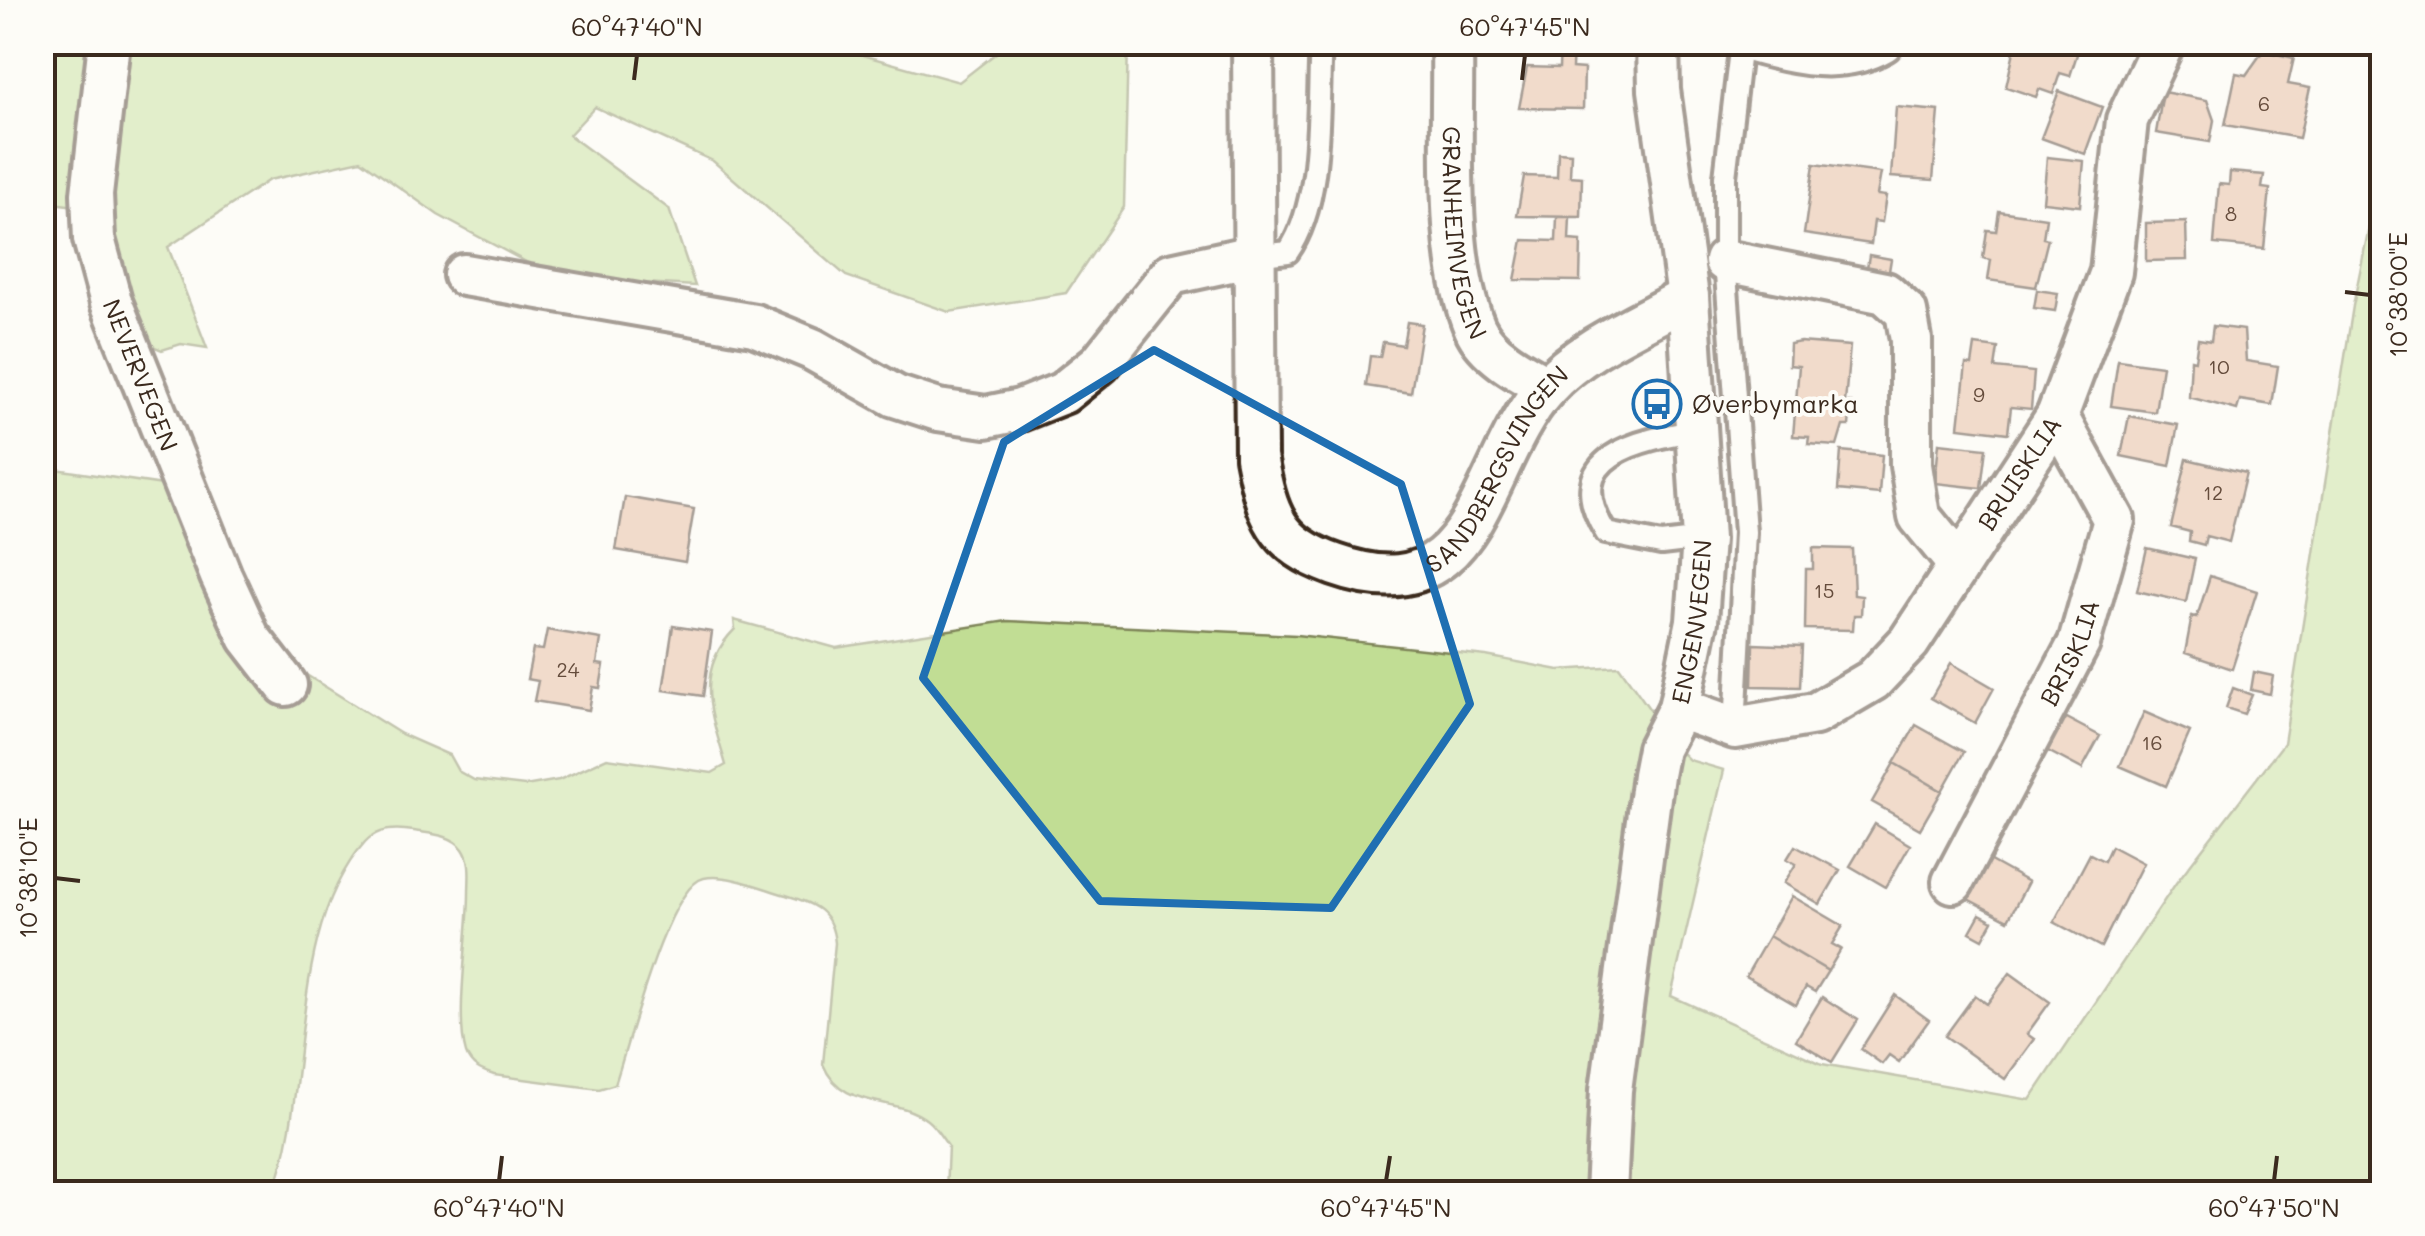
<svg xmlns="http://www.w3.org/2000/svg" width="2425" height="1236" viewBox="0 0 2425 1236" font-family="Mali,sans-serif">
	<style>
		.green { fill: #c1dd94; stroke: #7e8459; stroke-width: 2.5 }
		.building { fill: #e2b394; stroke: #3b2a1e; stroke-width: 2.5 }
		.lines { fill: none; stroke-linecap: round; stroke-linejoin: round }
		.lane-casing { stroke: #3b2a1e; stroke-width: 28 }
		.street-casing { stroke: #3b2a1e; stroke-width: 48 }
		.lane { stroke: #fdfcf7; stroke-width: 20 }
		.street { stroke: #fdfcf7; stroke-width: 40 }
		.marked { fill: none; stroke: #1f6fb2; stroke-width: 8; stroke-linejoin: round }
		.ticks { fill: none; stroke: #3b2a1e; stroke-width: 4 }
		.labels { text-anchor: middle; stroke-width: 8; stroke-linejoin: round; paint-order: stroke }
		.number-label { font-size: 20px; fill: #654c3c }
		.street-label { font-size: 25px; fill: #3b2a1e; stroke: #fdfcf7 }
		.poi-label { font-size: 25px; fill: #3b2a1e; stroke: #fdfcf7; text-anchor: start }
		.neatline { fill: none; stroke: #3b2a1e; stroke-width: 4 }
		.ticks-label { font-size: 25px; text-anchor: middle; fill: #3b2a1e }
	</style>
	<rect width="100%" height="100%" fill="#fdfcf7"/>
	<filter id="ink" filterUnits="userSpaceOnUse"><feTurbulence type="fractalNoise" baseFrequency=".01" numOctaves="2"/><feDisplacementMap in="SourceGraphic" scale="20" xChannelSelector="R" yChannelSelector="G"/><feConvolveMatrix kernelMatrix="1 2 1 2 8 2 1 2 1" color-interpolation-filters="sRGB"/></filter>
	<g filter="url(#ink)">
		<path class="green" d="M815 42 959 82 1009 43H1128L1124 207 1066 293 949 312 846 276 713 161 595 107 569 135 669 209 695 286 556 278 438 215 361 160 269 180 168 247 207 348 181 344 162 350 128 336 76 206 43 202V43Z
			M2380 173 2382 1193H946L948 1146C942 1138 935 1126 927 1120 892 1094 842 1111 823 1064L835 943C832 911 815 904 786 895 764 889 727 873 704 878 668 885 628 1046 615 1084L599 1089 494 1075C482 1071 471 1067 466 1053 455 1016 469 936 469 893 469 878 472 862 463 849 452 834 430 834 414 831 396 828 378 828 365 842 286 932 313 1090 273 1193H43L42 467 196 490 262 635 300 671 401 734 449 755 458 771 474 780 525 786 559 780 607 758 712 773 726 765C711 714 693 671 735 629L734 620 836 648 1007 621 1296 635 1486 656 1559 670 1619 666 1677 748 1689 760 1724 770 1671 996 1822 1064 2030 1100 2176 883 2284 743 2353 306Z"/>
		<path class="building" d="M1520 42H1584V45Z
			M2016 42H2081L2070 76 2060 73 2053 94 2039 89 2036 97 2006 87Z
			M1560 45H1573L1572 68 1584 69 1583 109 1519 108 1527 67 1559 68Z
			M2263 51 2294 58 2288 84 2310 88 2299 138 2225 125 2236 73 2246 75Z
			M2059 91 2102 107 2085 154 2041 138Z
			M2163 92 2207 100 2214 120 2210 142 2156 133Z
			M1896 107 1939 111 1933 180 1891 177Z
			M1558 152 1571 153 1570 176 1582 177 1581 217 1517 216 1524 176 1557 177Z
			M2047 157 2084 161 2080 206 2043 202Z
			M1814 164 1881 173 1877 195 1886 196 1882 222 1874 221 1871 244 1804 234Z
			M2230 172 2264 175 2262 188 2270 189 2264 249 2214 244 2219 184 2229 185Z
			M1999 211 2046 218 2043 238 2048 239 2036 287 1988 280 1991 260 1983 258 1987 230 1996 231Z
			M1557 217H1570L1569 240 1581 241 1580 281 1515 280 1523 240 1556 241Z
			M2186 222 2187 260 2146 261V223Z
			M1869 255 1891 259 1888 277 1866 274Z
			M2037 290 2058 293 2055 311 2034 308Z
			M1407 322 1422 324 1411 393 1366 386 1370 356 1380 357 1383 342 1403 345Z
			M2213 326 2244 330 2246 361 2278 366 2272 405 2240 400 2237 410 2189 397 2191 359 2195 360 2198 339 2211 341Z
			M1800 342 1850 346 1845 403H1851L1849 426H1843L1837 446 1808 444 1809 437 1793 436 1799 366 1789 365 1790 344Z
			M1975 345 1998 348 1995 368 2034 372 2031 409 2011 407 2008 433 1959 427 1966 364 1972 365Z
			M2118 360 2162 366 2155 412 2111 406Z
			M2129 416 2178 425 2170 466 2121 456Z
			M1939 443 1986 448 1981 488 1935 483Z
			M1841 451 1882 455 1879 494 1838 490Z
			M2187 459 2246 473 2229 542 2206 536 2204 545 2189 541 2190 532 2171 527Z
			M625 497 694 509 685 562 616 550Z
			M1813 548 1852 549 1854 595 1862 596 1861 615H1854L1853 630 1805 629 1806 569H1813Z
			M2147 548 2195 559 2186 602 2137 591Z
			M2210 576 2257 591 2232 669 2185 653 2192 616 2197 617Z
			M673 626 712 632 703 696 663 690Z
			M547 630 601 639 597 664 604 665 600 688 593 687 589 710 534 701 538 681 527 679 533 649 543 650Z
			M1753 644 1802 646 1800 687 1752 686Z
			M1951 663 1994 688 1975 723 1931 698Z
			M2254 672 2273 676 2270 694 2251 690Z
			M2233 688 2252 695 2244 714 2226 708Z
			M2144 712 2190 732 2166 786 2120 766Z
			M2064 717 2100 736 2082 769 2046 750Z
			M1916 725 1964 752 1942 791 1894 763Z
			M1894 763 1942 791 1920 829 1872 802Z
			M1875 824 1910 845 1886 887 1850 866Z
			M1795 846 1840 870 1820 904 1784 883 1796 864 1787 859Z
			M2111 846 2143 863 2101 947 2054 922 2090 854 2104 861Z
			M1985 858 2028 882 2008 920 1964 897Z
			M1792 896 1843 926 1832 944 1841 949 1828 971 1769 936Z
			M1980 914 1993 921 1983 939 1970 932Z
			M1769 936 1828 971 1815 992 1806 987 1796 1005 1746 976Z
			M2010 973 2050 1002 2027 1034 2034 1039 2005 1079 1945 1036 1975 995 1987 1004Z
			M1895 995 1929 1020 1899 1062 1889 1055 1882 1064 1861 1049Z
			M1822 997 1858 1020 1832 1062 1796 1040Z"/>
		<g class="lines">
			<g class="lane-casing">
				<path id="lane" d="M1253 256 1288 252C1324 201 1317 105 1321 42
					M1698 430C1640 440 1557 455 1606 533L1661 544 1703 539
					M1735 728 1745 532 1725 261V177L1741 42"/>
			</g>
			<g class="street-casing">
				<g id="street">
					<path id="s1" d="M109 42 92 194 94 239 111 302 221 576 249 637 286 685"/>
					<path id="s2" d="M1253 42 1256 457C1267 515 1275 544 1335 565 1481 617 1477 465 1546 388 1581 348 1642 323 1688 297"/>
					<path id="s3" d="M1452 42C1454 124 1443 255 1475 328 1487 355 1522 373 1546 386"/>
					<path d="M1752 42C1794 54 1842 65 1882 42"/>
					<path d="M1725 261 1885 293 1906 312 1911 340V465L1919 516 1959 565"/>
					<path d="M464 275 754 325 812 349 895 396 938 410 986 417 1020 410 1063 393 1100 363 1171 274 1253 256"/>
					<path id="s4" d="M1679 708 1735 728 1815 714 1873 680 1909 642 2057 416 2111 272 2127 120 2164 42"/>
					<path id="s5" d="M1953 882 2079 643 2114 520 2057 416"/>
					<path id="s6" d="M1606 1194 1611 1090 1653 775 1658 749 1679 708 1697 621 1703 539 1688 297 1659 90 1658 42"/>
				</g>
			</g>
			<use href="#lane" class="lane"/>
			<use href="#street" class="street"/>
		</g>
	</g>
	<path d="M0 0H2425V1236H0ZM1154 350 1401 484 1470 704 1331 908 1100 901 923 678 1004 442Z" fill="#fdfcf7" fill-opacity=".55" fill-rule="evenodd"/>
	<path class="marked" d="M1154 350 1401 484 1470 704 1331 908 1100 901 923 678 1004 442Z"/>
	<path class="ticks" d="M634 80 637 55M1522 80 1525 55M2345 292 2370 295M55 878 80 881M499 1181 502 1156M1386 1181 1390 1156M2274 1181 2277 1156"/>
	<defs>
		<g id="bus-ring" transform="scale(2.5)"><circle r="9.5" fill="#fdfcf7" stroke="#1f6fb2" stroke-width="1.5"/><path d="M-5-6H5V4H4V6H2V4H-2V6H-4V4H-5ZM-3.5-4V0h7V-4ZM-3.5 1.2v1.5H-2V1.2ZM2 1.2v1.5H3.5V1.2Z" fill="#1f6fb2"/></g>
	</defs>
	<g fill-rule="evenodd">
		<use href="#bus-ring" x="1657" y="404"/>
	</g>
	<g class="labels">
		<g class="number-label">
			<text x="2264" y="111">6</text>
			<text x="2231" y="221">8</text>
			<text x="2219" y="374">10</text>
			<text x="1979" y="402">9</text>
			<text x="2213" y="500">12</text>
			<text x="1824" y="598">15</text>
			<text x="568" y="677">24</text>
			<text x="2152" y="750">16</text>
		</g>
		<g class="street-label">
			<text dy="9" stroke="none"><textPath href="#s3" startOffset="192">GRANHEIMVEGEN</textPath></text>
			<text dy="9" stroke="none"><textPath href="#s1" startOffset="342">NEVERVEGEN</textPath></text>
			<text dy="9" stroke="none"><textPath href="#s2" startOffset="775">SANDBERGSVINGEN</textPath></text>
			<text dy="9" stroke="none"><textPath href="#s4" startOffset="462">BRUISKLIA</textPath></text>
			<text dy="9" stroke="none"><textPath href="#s6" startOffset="582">ENGENVEGEN</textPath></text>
			<text dy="9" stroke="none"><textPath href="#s5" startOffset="258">BRISKLIA</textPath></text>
		</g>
		<g class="poi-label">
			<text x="1692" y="413">Øverbymarka</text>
		</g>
	</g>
	<rect width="2425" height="1236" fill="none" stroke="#fdfcf7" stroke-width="110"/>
	<rect x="55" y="55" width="2315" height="1126" class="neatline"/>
	<g class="ticks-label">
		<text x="637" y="36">60°47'40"N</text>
		<text x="1525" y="36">60°47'45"N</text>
		<text transform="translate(2398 295) rotate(-90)" y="9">10°38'00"E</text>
		<text transform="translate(28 878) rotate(-90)" y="9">10°38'10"E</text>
		<text x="499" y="1217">60°47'40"N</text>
		<text x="1386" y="1217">60°47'45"N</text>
		<text x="2274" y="1217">60°47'50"N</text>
	</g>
</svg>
